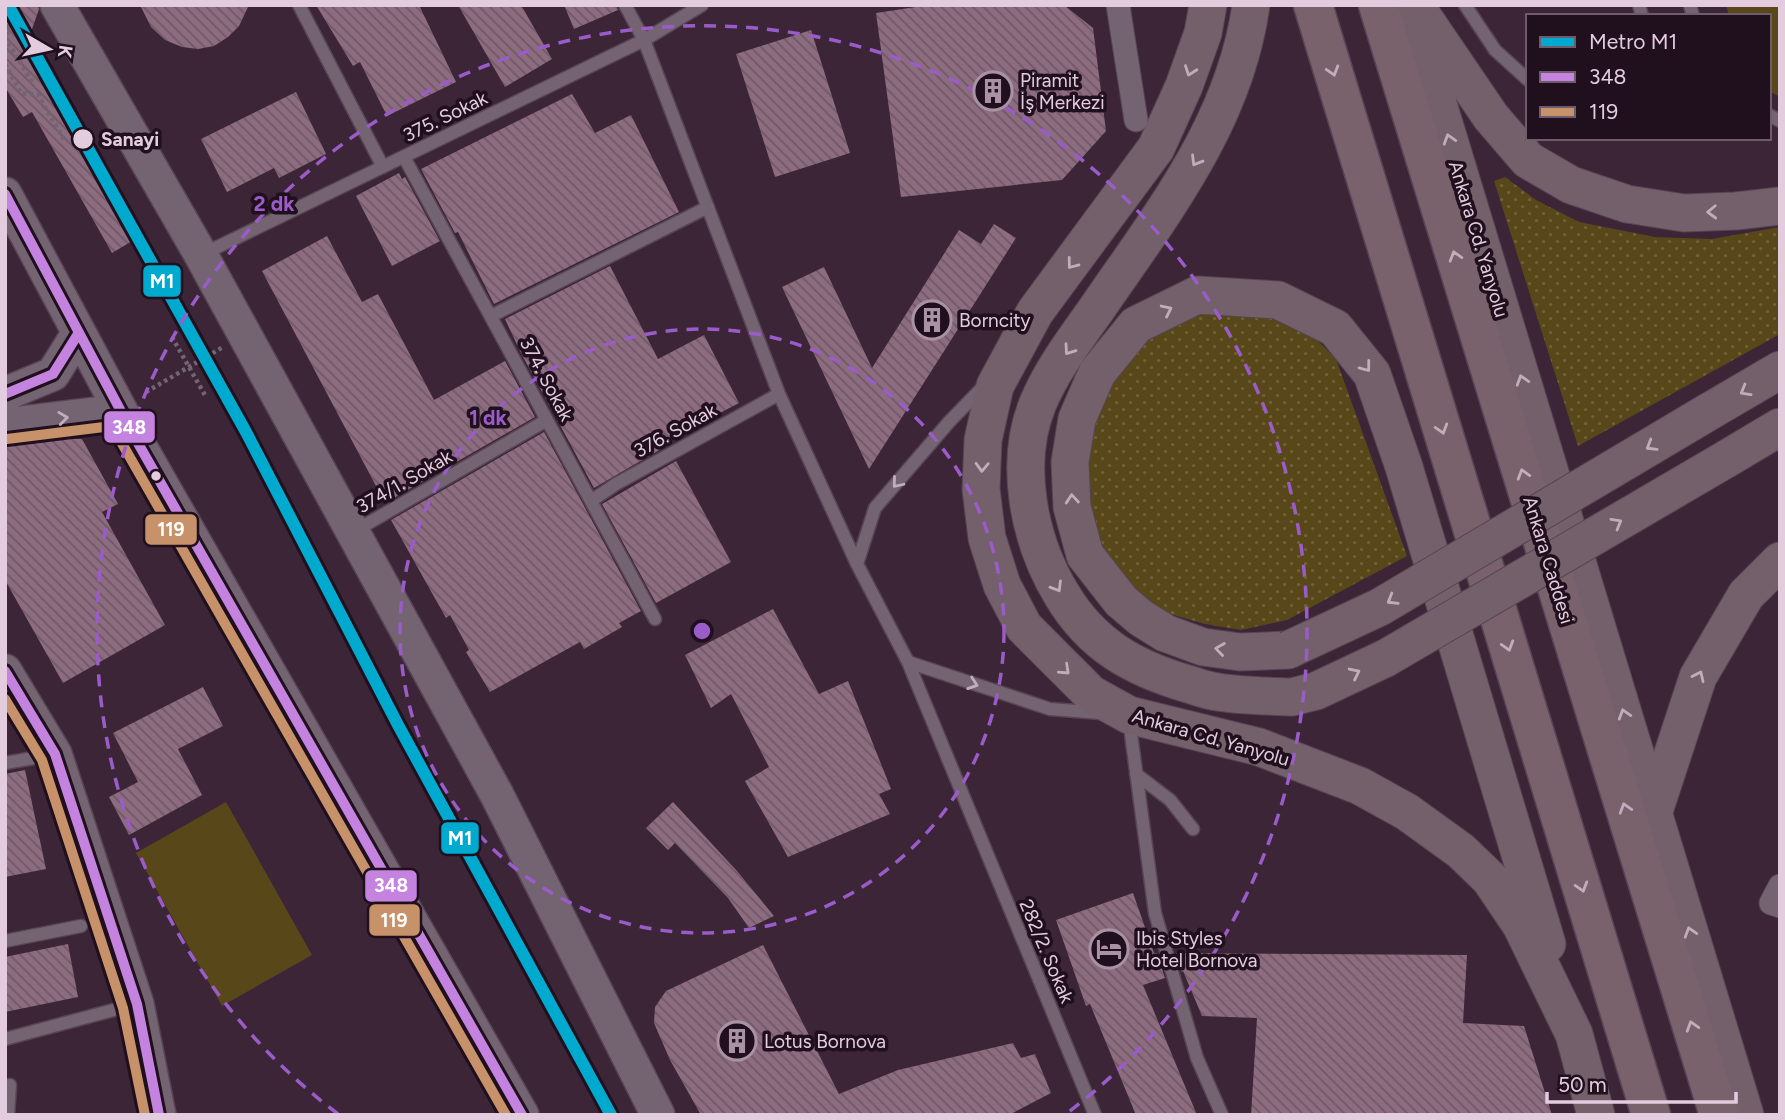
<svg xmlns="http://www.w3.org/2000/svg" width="1785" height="1120" viewBox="0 0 1785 1120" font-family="Figtree,sans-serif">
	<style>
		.grass { fill: url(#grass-dots) }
		.park { fill: #584819 }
		.building { fill: url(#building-back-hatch) }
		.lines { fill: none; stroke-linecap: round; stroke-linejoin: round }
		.lane-casing { stroke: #574454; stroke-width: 15 }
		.street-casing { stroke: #574454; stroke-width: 25 }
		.secondary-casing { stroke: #574454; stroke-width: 36 }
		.primary-casing { stroke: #574454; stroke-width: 39 }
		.highway-casing { stroke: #574454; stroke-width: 41 }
		.path { stroke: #726470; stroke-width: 4.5; stroke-dasharray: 3.5 3.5; stroke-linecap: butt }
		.lane { stroke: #746471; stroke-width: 12 }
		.street { stroke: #746471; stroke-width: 23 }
		.secondary { stroke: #746471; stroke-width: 33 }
		.primary { stroke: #73606a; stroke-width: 37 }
		.highway { stroke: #79626b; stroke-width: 38 }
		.primary-bridge-casing { stroke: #574454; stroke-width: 39; stroke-linecap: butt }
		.path-bridge { stroke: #726470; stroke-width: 4.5; stroke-dasharray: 3.5 3.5; stroke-linecap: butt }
		.primary-bridge { stroke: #73606a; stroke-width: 37 }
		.bus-1-casing { stroke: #200f1d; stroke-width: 16 }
		.bus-2-casing { stroke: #200f1d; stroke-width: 16 }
		.bus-1 { stroke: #c483df; stroke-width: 10 }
		.bus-2 { stroke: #c7916a; stroke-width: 10 }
		.metro-1-casing { stroke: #200f1d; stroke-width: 18 }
		.metro-1 { stroke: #00a9ce; stroke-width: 12 }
		.oneway { stroke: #c2acbc }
		.oneway2 { stroke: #c4acbc }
		.oneway3 { stroke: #c2adbe }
		.ring { fill: none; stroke: #9a5cc9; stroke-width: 3.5; stroke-dasharray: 12 9 }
		.stop-dot { fill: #e4ccdf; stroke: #200f1d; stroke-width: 2.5 }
		.labels { text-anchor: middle; stroke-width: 7; stroke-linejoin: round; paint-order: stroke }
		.poi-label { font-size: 19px; fill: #e4ccdf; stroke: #200f1d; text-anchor: start }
		.street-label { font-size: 19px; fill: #e4ccdf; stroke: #200f1d }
		.stop-label { font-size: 19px; font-weight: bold; fill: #e4ccdf; stroke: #200f1d; text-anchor: start }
		.centre { fill: #9a5cc9; stroke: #200f1d; stroke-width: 3.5 }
		.ring-label { font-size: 21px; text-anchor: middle; font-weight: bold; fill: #9a5cc9; stroke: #200f1d; stroke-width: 7; stroke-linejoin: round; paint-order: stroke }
		.line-badge { stroke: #200f1d; stroke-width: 2.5 }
		.badge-label { font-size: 19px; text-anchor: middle; font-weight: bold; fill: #fff }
	</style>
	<defs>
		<pattern id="grass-dots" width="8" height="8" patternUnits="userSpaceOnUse" patternTransform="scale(1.75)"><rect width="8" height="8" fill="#584819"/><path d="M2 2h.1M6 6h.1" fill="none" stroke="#70613a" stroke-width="1.8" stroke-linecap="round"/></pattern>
		<pattern id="building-back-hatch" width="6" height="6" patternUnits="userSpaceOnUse" patternTransform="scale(1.75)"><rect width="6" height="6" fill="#8c6c7e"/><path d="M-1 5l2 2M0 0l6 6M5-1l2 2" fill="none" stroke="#6f5966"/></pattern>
	</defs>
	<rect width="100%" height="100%" fill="#3b2537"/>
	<path class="grass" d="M1505 177 1536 200 1579 222 1655 237 1712 239 1780 227V334L1578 446 1494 181Z
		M1202 309 1251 310 1307 330 1336 359 1407 556 1287 620 1241 630 1205 624 1156 610 1103 562 1085 519 1084 455 1092 410 1128 357 1162 323Z"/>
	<path class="park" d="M1726 5H1780V97L1769 91V16H1729Z
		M226 802 312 955 222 1006 136 853Z"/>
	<path class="building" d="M5 5H38L39 9 31 32 66 92 54 99 134 240 112 253 32 112 23 117 5 87Z
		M140 5H249L239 26 228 37 214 46 198 49 182 47 165 40 151 27Z
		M316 5H419L456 82 387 116 360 62 353 66Z
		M458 5H521L552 59 505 87Z
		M564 5H616L618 10 574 29Z
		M929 5H1064L1093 28 1106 131 1062 180 901 197 876 13Z
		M811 30 850 153 775 177 736 54Z
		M296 92 326 154 279 178 274 168 227 192 201 139Z
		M572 94 595 133 631 115 679 212 494 304 458 232 455 233 421 169Z
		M399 173 402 179 405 177 440 241 392 266 356 196Z
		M994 224 1016 238 869 469 782 287 824 267 872 368 959 230 981 244Z
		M327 236 362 302 378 294 434 400 505 361 535 417 385 503 262 271Z
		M610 266 658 359 704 335 739 403 666 441 668 445 594 488 521 353 505 319Z
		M544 432 641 611 619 623 622 627 584 649 580 642 490 692 466 652 469 650 450 615 446 618 391 520Z
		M56 438 82 439 118 504 102 512 165 625 63 683 5 580V444Z
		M676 461 731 562 656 603 602 504Z
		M773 609 819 694 848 681 891 789 879 794 890 814 788 857 745 781 769 767 731 694 711 708 685 655Z
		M203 687 223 726 178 749 202 795 129 835 109 797 138 782 113 733Z
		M25 770 46 869 5 877V774Z
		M673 802 737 871 774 916 749 928 728 898 675 843 668 850 646 828Z
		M1133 893 1154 953H1157L1165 978 1143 985 1197 1115H1136L1090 1004 1086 1006 1056 920Z
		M68 944 78 997 5 1012V957Z
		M763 945 839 1094 898 1070 1013 1043 1021 1058 1035 1054 1051 1093 1009 1115H701L670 1060 654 1023 655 1007 666 991Z
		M1176 953 1467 955 1463 1023 1524 1026 1552 1115H1251L1257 1018 1202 1016 1183 971 1181 972Z"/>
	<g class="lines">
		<g class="lane-casing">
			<path id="lane" d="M299 5 383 167
				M625 5 644 40 779 394 857 564 908 662 1095 1115
				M1465 5 1495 50 1528 80
				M1639 5 1642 16
				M1690 5 1693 16
				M1769 115 1780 121
				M404 157 655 619
				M201 255 644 40 702 5
				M491 316 708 207
				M591 501 616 484 779 394
				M353 532 547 420
				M857 564 875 508 949 422 985 385
				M908 662 1050 709 1101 713
				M1129 719 1155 913 1197 1058 1222 1115
				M5 763 51 755
				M1136 774 1170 800 1193 829
				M5 941 81 926
				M5 1039 136 1004
				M8 1115 10 1085"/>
		</g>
		<g class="street-casing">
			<path id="street" d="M1118 5 1136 120
				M1780 886 1771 903 1780 906"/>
		</g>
		<g class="secondary-casing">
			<path id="secondary" d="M57 5 201 255 497 795 658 1115
				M5 194 139 445 522 1115
				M5 394 53 374 78 334
				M5 425 120 411
				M5 671 55 754 137 1004 159 1115"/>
		</g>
		<g class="primary-casing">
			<path id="primary" d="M1208 5 1203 33 1184 86 1156 148 1035 312 995 386 983 440 981 489 987 538 1002 585 1024 627 1091 694 1129 715 1259 747 1360 786 1407 812 1461 851 1490 879 1521 925 1574 1034 1596 1115
				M1251 5C1235 121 1164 211 1100 304 1078 336 1053 367 1038 403 1013 464 1029 541 1062 595 1092 645 1133 668 1188 684 1198 687 1208 691 1218 692 1242 696 1268 696 1292 697
				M1408 5 1745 1115
				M1423 17 1491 117 1528 160 1571 185 1627 204 1684 213 1736 211 1780 206
				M1710 411 1780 370
				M1728 458 1780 427
				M1288 650 1240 652 1203 647 1165 633 1141 618 1121 601 1085 555 1072 507 1070 462 1077 419 1097 373 1136 325 1197 295 1278 300 1335 328 1372 374 1404 467 1547 944
				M1654 811 1698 677 1746 595 1780 561"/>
		</g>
		<g class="highway-casing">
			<path id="highway" d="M1313 5 1651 1115
				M1378 5 1719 1115"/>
		</g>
		<path class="path" d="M5 12 10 21 6 38
			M5 37 33 84
			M5 64 21 93 38 95 64 140
			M172 337 206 397"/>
		<use href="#lane" class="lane"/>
		<use href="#street" class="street"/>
		<use href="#secondary" class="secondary"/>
		<use href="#primary" class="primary"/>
		<use href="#highway" class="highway"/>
		<g class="primary-bridge-casing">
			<path id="primary-bridge" d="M1288 650 1380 607 1710 411
				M1292 697 1316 691 1386 658 1728 458"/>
		</g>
		<path class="path-bridge" d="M146 392 223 347"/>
		<use href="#primary-bridge" class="primary-bridge"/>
		<g class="bus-1-casing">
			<path id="bus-1" d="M5 194 139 445 522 1115
				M5 394 53 374 78 334
				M5 671 55 754 137 1004 159 1115"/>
		</g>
		<g class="bus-2-casing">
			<path id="bus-2" d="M7 439 112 426 506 1115
				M5 699 42 760 123 1008 145 1115"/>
		</g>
		<use href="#bus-1" class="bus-1"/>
		<use href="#bus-2" class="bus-2"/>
		<g class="metro-1-casing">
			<path id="metro-1" d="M8 5 246 432 398 725 611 1115"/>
		</g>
		<use href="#metro-1" class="metro-1"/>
	</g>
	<defs><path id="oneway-chevron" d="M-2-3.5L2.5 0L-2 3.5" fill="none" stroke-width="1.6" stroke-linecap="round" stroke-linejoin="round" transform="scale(1.75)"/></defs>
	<g class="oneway">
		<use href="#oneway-chevron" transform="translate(1190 71) rotate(110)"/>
		<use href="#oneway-chevron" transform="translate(1449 139) rotate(-107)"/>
		<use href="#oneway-chevron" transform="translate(1196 161) rotate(121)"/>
		<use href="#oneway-chevron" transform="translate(1712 212) rotate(178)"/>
		<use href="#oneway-chevron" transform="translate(1072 264) rotate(127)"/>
		<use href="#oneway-chevron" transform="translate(1167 310) rotate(-26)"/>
		<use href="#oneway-chevron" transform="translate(1069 350) rotate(125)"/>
		<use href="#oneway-chevron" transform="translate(1366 367) rotate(53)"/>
		<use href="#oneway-chevron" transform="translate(1522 380) rotate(-107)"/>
		<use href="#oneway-chevron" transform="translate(1745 391) rotate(150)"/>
		<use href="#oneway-chevron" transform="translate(1651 446) rotate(149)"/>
		<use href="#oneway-chevron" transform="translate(982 467) rotate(92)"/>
		<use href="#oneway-chevron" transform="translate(1072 499) rotate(-95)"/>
		<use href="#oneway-chevron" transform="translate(1617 523) rotate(-30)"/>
		<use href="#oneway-chevron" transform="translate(1057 587) rotate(59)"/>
		<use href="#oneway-chevron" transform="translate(1392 600) rotate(149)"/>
		<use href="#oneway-chevron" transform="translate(1220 649) rotate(-172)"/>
		<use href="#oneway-chevron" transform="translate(1065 670) rotate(43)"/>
		<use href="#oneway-chevron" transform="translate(1355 673) rotate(-26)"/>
		<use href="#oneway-chevron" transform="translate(1699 676) rotate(-65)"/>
		<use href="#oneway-chevron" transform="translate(1624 714) rotate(-107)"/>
		<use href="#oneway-chevron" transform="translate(1690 932) rotate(-107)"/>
	</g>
	<g class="oneway2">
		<use href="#oneway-chevron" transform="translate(1333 71) rotate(73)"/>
		<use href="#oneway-chevron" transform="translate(1455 256) rotate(-107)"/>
		<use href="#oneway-chevron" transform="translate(1442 429) rotate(73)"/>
		<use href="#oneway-chevron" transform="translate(1523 474) rotate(-107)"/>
		<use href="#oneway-chevron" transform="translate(1508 646) rotate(73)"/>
		<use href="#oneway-chevron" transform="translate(1625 808) rotate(-107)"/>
		<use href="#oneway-chevron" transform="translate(1582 887) rotate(73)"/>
		<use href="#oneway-chevron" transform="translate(1692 1026) rotate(-107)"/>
	</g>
	<g class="oneway3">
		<use href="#oneway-chevron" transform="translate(63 418) rotate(-7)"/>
		<use href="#oneway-chevron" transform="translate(897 483) rotate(130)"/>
		<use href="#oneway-chevron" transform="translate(973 684) rotate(19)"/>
	</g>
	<g class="ring">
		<circle cx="702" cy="631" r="302"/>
		<path d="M338 1114A605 605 0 1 1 1066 1114"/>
	</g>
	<defs>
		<g id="building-ring" transform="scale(2.0125)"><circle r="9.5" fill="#200f1d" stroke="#a992a4" stroke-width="1.5"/><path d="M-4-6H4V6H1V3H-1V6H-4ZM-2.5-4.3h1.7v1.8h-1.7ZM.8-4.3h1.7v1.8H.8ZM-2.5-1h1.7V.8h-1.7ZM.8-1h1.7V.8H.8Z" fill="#a992a4"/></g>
		<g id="hotel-ring" transform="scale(2.0125)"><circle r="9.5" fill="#200f1d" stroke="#a992a4" stroke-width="1.5"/><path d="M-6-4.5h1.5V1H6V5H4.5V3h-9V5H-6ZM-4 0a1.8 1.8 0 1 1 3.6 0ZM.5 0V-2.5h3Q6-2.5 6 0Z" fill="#a992a4"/></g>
	</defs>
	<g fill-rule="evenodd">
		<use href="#building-ring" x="993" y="91"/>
		<use href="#building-ring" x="932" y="320"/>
		<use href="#hotel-ring" x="1109" y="949"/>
		<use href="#building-ring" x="737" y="1041"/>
	</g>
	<g class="stop-dot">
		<circle cx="83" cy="139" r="11"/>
		<circle cx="156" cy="476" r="6"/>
	</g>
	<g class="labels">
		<g class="poi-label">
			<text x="1020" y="87">Piramit<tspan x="1020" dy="22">İş Merkezi</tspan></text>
			<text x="959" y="327">Borncity</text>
			<text x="1136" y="945">Ibis Styles<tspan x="1136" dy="22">Hotel Bornova</tspan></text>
			<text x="764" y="1048">Lotus Bornova</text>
		</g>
		<g class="street-label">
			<text transform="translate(445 116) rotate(-26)" y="7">375. Sokak</text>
			<text transform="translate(1479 239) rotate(73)" y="7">Ankara Cd. Yanyolu</text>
			<text transform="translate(547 379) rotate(62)" y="7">374. Sokak</text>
			<text transform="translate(675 430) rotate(-29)" y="7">376. Sokak</text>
			<text transform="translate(404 481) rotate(-30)" y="7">374/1. Sokak</text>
			<text transform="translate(1549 560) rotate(73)" y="7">Ankara Caddesi</text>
			<text transform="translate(1211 737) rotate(16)" y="7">Ankara Cd. Yanyolu</text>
			<text transform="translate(1047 951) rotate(67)" y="7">282/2. Sokak</text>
		</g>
		<g class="stop-label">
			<text x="101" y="146">Sanayi</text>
		</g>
	</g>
	<circle cx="702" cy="631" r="10" class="centre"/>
	<g class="ring-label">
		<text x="274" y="211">2 dk</text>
		<text x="488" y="425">1 dk</text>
	</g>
	<g class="line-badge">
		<rect x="142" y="264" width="40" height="34" rx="7" fill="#00a9ce"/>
		<rect x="103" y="410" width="53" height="34" rx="7" fill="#c483df"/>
		<rect x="144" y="513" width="54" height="33" rx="7" fill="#c7916a"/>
		<rect x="440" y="821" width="40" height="34" rx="7" fill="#00a9ce"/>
		<rect x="364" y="869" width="54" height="34" rx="7" fill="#c483df"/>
		<rect x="368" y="903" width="53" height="34" rx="7" fill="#c7916a"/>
	</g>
	<g class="badge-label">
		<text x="162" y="288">M1</text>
		<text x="129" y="434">348</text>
		<text x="171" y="536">119</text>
		<text x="460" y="845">M1</text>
		<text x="391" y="892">348</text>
		<text x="394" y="927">119</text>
	</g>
	<rect width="1785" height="1120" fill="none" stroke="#e4ccdf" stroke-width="14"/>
	<rect x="1526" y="14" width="245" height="126" fill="#200f1d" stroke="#6e5b6b" stroke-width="2"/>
	<rect x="1540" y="37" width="35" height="10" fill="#00a9ce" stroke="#6e5b6b" stroke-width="2"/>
	<text x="1589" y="49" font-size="21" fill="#e4ccdf">Metro M1</text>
	<rect x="1540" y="72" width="35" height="10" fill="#c483df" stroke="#6e5b6b" stroke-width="2"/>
	<text x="1589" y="84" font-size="21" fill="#e4ccdf">348</text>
	<rect x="1540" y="107" width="35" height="10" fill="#c7916a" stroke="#6e5b6b" stroke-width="2"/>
	<text x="1589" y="119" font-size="21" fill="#e4ccdf">119</text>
	<g transform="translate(49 49) rotate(99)" stroke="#200f1d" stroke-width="5" paint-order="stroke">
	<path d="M0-5L12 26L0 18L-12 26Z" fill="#e4ccdf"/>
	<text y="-10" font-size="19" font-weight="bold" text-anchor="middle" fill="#e4ccdf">K</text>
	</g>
	<path d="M1547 1092v10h189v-10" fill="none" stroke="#e4ccdf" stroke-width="3.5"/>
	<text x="1558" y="1092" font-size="21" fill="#e4ccdf" stroke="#200f1d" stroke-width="5" paint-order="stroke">50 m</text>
</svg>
